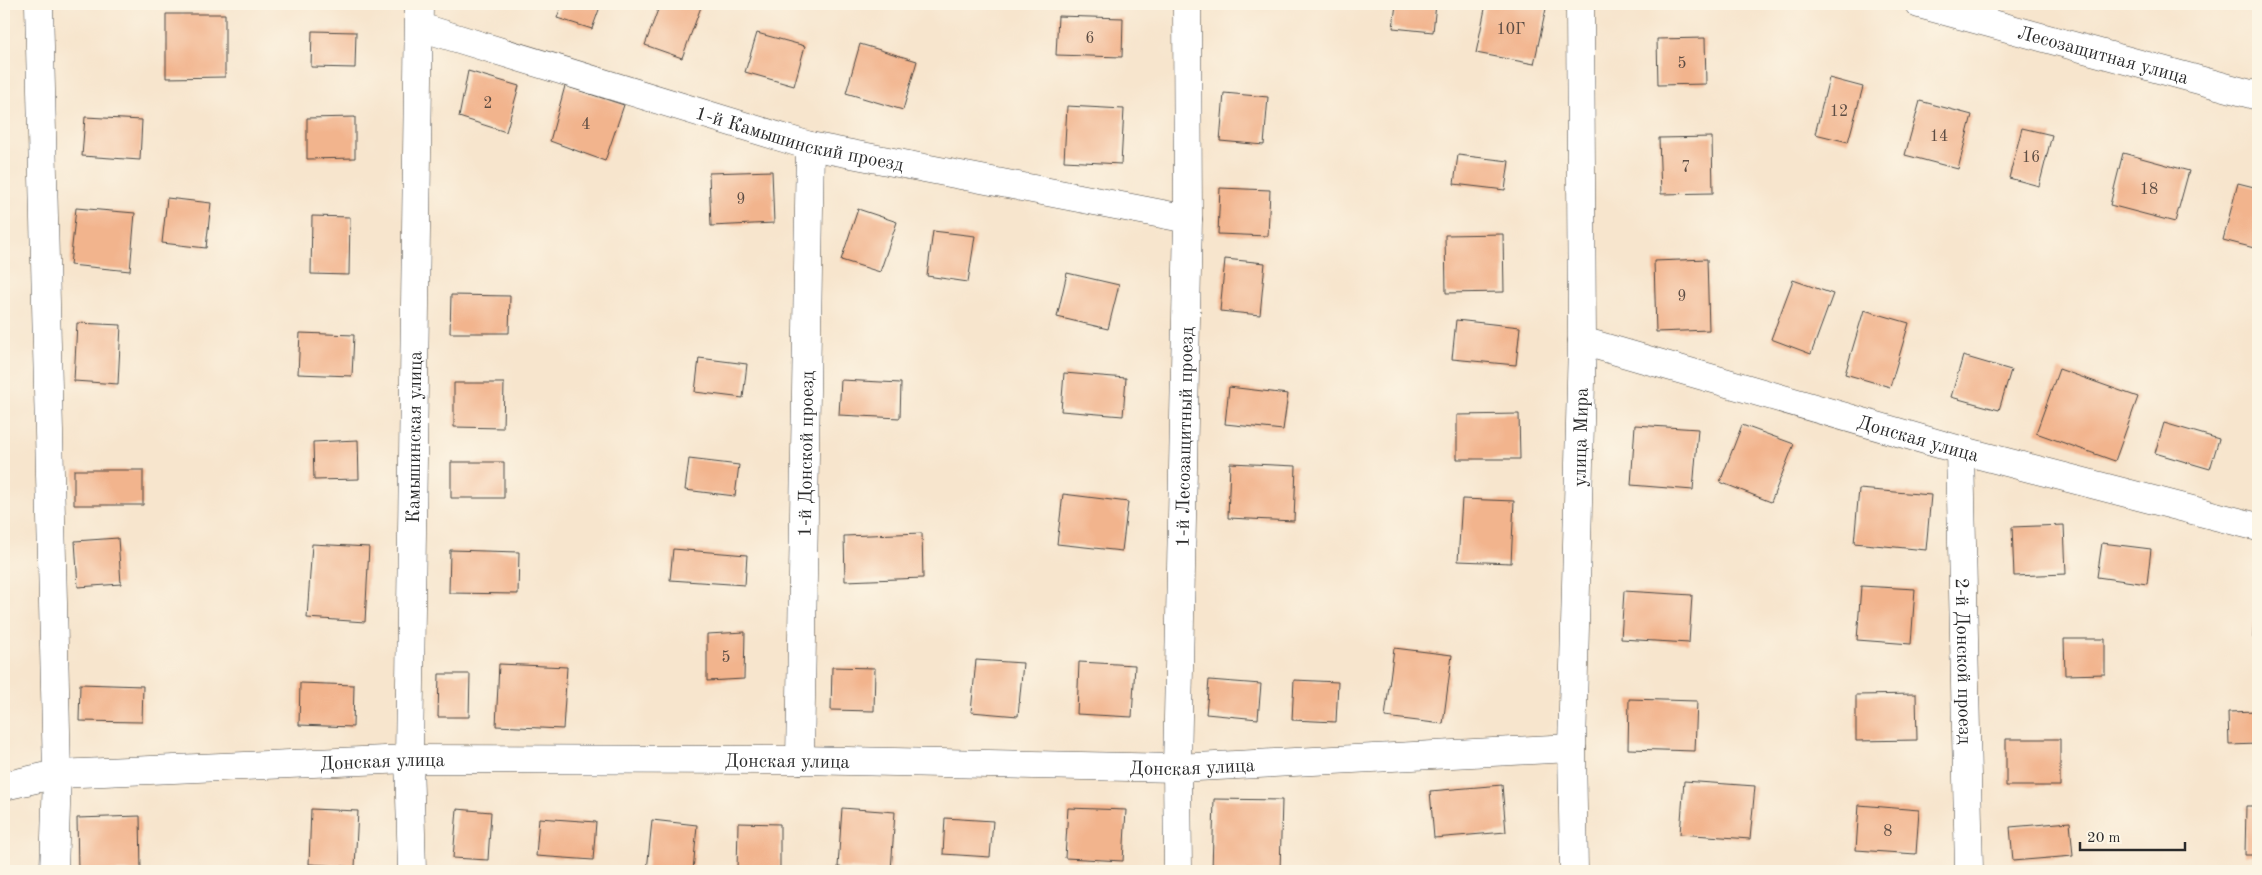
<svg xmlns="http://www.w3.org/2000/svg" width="2262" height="875" viewBox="0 0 2262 875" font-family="'Old Standard TT',serif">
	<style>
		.building { fill: #f2b48d }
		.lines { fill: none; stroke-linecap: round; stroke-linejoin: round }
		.minor-casing { stroke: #4a4743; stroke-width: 29 }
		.tertiary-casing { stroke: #4a4743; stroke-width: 29 }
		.minor { stroke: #fff; stroke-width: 28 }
		.tertiary { stroke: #fff; stroke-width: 28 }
		.labels { text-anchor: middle; stroke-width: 4.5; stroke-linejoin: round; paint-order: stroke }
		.number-label { font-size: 16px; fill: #5d4d44 }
		.street-label { font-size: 19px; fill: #2b2b2b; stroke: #fcf5e5 }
	</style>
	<rect width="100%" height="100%" fill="#fcf5e5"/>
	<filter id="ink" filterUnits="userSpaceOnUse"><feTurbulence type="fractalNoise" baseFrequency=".02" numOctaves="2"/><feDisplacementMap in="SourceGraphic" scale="10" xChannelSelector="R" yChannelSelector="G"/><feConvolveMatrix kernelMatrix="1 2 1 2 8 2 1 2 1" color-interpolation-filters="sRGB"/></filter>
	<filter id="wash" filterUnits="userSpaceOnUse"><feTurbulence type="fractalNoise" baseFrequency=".0096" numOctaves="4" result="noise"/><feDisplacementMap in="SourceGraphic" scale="20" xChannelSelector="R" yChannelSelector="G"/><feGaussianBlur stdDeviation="1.12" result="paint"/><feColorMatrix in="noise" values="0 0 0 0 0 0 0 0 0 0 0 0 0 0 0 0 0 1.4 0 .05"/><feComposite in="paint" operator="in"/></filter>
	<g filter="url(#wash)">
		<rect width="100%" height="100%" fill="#f7e5cd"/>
		<g id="blocks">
			<path class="building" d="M562 4H601L592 29 557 18Z
				M660 4H693L701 7 682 58 645 45Z
				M1396 4H1436L1433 32 1393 28Z
				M1486 4H1547L1534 64 1476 53Z
				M166 14H225V77L166 78Z
				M1058 16 1123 18 1122 57 1056 55Z
				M312 31 356 32 355 68 311 67Z
				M757 33 805 46 794 86 745 72Z
				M1705 38 1706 84 1658 85 1657 39Z
				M860 44 917 61 903 110 846 93Z
				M468 71 519 86 506 132 459 117Z
				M1829 78 1863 87 1848 142 1815 134Z
				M565 86 624 105 605 161 550 141Z
				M1224 93 1268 97 1264 145 1220 141Z
				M1920 101 1972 115 1958 169 1905 155Z
				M1067 106 1124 109 1121 164 1064 161Z
				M85 117 142 120 140 160 82 156Z
				M355 117V158L307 159V118Z
				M2022 128 2052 135 2039 186 2009 178Z
				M1712 137 1713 193 1661 194 1659 138Z
				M2123 153 2189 171 2175 222 2110 205Z
				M1458 155 1509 161 1505 190 1454 184Z
				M772 171 774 223 711 226 709 173Z
				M2238 183 2258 188V249L2223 240Z
				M1220 188 1270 190 1268 236 1218 234Z
				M167 198 211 203 206 248 162 243Z
				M76 208 135 213 130 271 70 265Z
				M858 209 897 222 880 272 841 260Z
				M312 216 350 217 349 275 311 274Z
				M933 231 975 236 968 282 927 276Z
				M1503 234 1504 292 1446 293 1445 235Z
				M1225 259 1265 263 1260 315 1220 311Z
				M1707 259 1709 330 1656 332 1654 261Z
				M1067 273 1119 285 1108 329 1057 317Z
				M1793 280 1833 294 1811 354 1771 339Z
				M451 295 510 296 509 333H450Z
				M1864 310 1909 323 1890 387 1845 374Z
				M1456 320 1520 327 1516 365 1452 359Z
				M77 323 121 325 118 384 74 381Z
				M300 333 354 335 352 376 298 374Z
				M1963 356 2011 370 1999 410 1951 397Z
				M699 358 747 364 743 398 695 392Z
				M2059 369 2138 397 2115 461 2036 433Z
				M1064 373 1126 378 1123 416 1061 411Z
				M841 380 901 383 900 418 839 415Z
				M454 383H504L503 428 454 427Z
				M1229 387 1288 394 1283 430 1225 424Z
				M1519 414 1520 459H1457V415Z
				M2164 423 2219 439 2210 469 2155 453Z
				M1635 425 1698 429 1693 490 1631 485Z
				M1742 425 1794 444 1771 502 1720 482Z
				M358 440 359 479 314 480 313 442Z
				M689 459 739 465 735 496 685 490Z
				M451 462H504V498H451Z
				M1230 463 1296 466 1294 521 1228 518Z
				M74 470H143V505H74Z
				M1859 489 1931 495 1926 550 1854 543Z
				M1063 494 1128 502 1122 551 1057 544Z
				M1462 499 1514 501 1511 563 1458 561Z
				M2064 525 2066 574 2014 576 2012 527Z
				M922 533 923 578 845 581 844 536Z
				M118 538 121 584 78 587 75 541Z
				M2102 543 2151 549 2147 584 2097 577Z
				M312 544 369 547 365 622 307 618Z
				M673 549 747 555 745 585 670 580Z
				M450 550 519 552 518 594 449 593Z
				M1861 586 1915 589 1911 644 1857 640Z
				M1624 591 1692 595 1689 643 1621 639Z
				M2255 591H2258V639L2253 638Z
				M745 632 744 679 707 681V634Z
				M2064 639H2105V674L2065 675Z
				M1394 648 1452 655 1443 724 1385 717Z
				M976 660 1023 663 1018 716 971 712Z
				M1079 662 1135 665 1132 717 1077 714Z
				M499 664 567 667 563 729 496 726Z
				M832 667 875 668 874 711 831 710Z
				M439 674H470L469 717H438Z
				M1209 680 1261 684 1258 719 1206 714Z
				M1294 680 1338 682 1336 722 1292 720Z
				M300 683 354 685 353 727 299 725Z
				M80 684 143 686 142 722 79 721Z
				M1916 694 1917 740 1856 741V695Z
				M1629 699 1697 701 1695 751 1628 749Z
				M2258 711V744L2229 745 2228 712Z
				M2006 739H2060V786H2006Z
				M1684 781 1755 786 1750 839 1680 834Z
				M1502 785 1506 832 1434 838 1430 791Z
				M1214 799 1282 800 1280 871H1212Z
				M1859 805 1919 810 1916 854 1856 850Z
				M2246 806H2258V855H2245Z
				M842 808 895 812 891 871 838 867Z
				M1068 808 1126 810 1123 861 1065 858Z
				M311 809 358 811 355 867 309 864Z
				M457 809 491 812 488 860 453 858Z
				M140 816 141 871H78L77 818Z
				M539 818 596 822 593 860 536 856Z
				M945 818 993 821 990 857 943 854Z
				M652 820 697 825 693 871H647Z
				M2070 822 2073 856 2013 861 2010 827Z
				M738 823 780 824V870H737Z"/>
		</g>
	</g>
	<g filter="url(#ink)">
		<use href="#blocks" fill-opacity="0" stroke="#4a4743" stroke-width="1"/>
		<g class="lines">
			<g class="minor-casing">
				<g id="minor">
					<path d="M39 4 57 774 54 871"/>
					<path id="s1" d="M420 27 810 146 1188 219"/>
					<path id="s2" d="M1582 341 1960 450 2258 527"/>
					<path id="s3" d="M1960 450 1969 871"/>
					<path id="s4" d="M800 760 810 146"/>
					<path id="s5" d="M4 786 57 774 409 759 800 760 1177 768 1572 748"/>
					<path id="s6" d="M412 871 409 759 419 4"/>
					<path id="s7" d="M1178 871 1177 768 1188 219 1187 4"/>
					<path id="s8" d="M1574 871 1572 748 1582 341 1580 4"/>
				</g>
			</g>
			<g class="tertiary-casing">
				<g id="tertiary">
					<path id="s9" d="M1919 4 2258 96"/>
				</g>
			</g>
			<use href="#minor" class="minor"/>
			<use href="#tertiary" class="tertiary"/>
		</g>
	</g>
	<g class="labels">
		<g class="number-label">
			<text x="1511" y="34">10Г</text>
			<text x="1090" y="43">6</text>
			<text x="1682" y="68">5</text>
			<text x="488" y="108">2</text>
			<text x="1839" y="116">12</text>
			<text x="586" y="129">4</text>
			<text x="1939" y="141">14</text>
			<text x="2031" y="162">16</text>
			<text x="1686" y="172">7</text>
			<text x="2149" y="194">18</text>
			<text x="741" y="204">9</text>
			<text x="1682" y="301">9</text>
			<text x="726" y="662">5</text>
			<text x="1888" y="836">8</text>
		</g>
		<g class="street-label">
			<text dy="7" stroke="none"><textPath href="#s9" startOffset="191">Лесозащитная улица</textPath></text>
			<text dy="7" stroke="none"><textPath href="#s1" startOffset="396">1-й Камышинский проезд</textPath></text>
			<text dy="7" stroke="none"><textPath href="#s6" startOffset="434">Камышинская улица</textPath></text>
			<text dy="7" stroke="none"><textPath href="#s7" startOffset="434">1-й Лесозащитный проезд</textPath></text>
			<text dy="7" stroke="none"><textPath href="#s8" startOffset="434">улица Мира</textPath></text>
			<text dy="7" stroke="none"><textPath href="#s2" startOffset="350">Донская улица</textPath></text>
			<text dy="7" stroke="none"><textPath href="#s4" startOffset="306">1-й Донской проезд</textPath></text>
			<text dy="7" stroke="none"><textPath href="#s3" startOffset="211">2-й Донской проезд</textPath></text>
			<text dy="7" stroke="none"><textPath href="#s5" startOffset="380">Донская улица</textPath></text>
			<text dy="7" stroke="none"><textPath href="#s5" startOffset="785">Донская улица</textPath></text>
			<text dy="7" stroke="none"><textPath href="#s5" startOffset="1190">Донская улица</textPath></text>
		</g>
	</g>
	<rect width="2262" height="875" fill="none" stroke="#fcf5e5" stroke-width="20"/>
	<path d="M2080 842v8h105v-8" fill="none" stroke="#2b2b2b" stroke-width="2.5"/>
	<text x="2087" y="842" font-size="15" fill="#2b2b2b" stroke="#fcf5e5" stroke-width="4" paint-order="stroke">20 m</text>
</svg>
